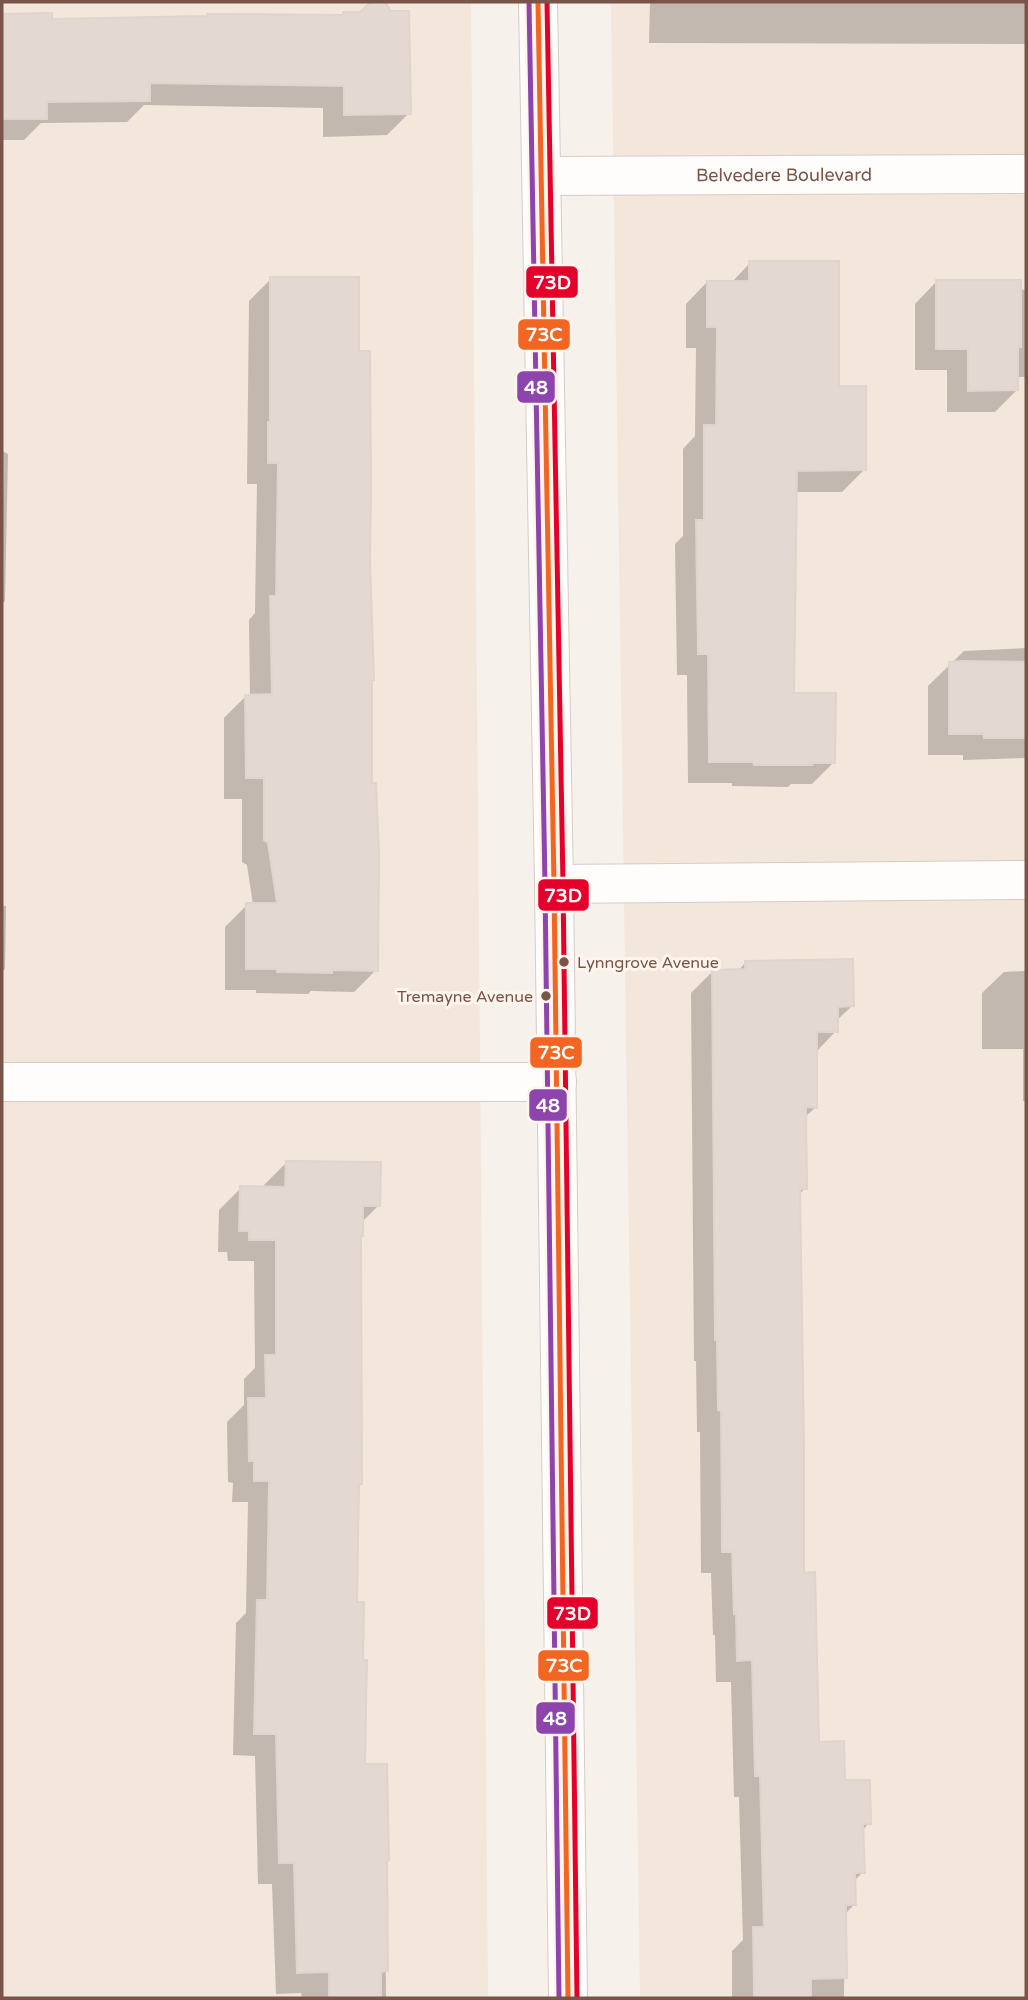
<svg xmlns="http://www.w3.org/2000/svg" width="1028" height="2000" viewBox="0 0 1028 2000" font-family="'Varela Round',sans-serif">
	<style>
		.residential { fill: #f3e6db }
		.shadow { fill: #0003 }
		.building { fill: #e4d8d2; stroke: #e1d3cd; stroke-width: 2 }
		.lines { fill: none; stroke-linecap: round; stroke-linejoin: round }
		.minor-casing { stroke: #d6ccc8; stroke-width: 40 }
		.secondary-casing { stroke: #d7ccc7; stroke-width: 40 }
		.minor { stroke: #fefdfc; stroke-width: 38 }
		.secondary { stroke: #fefdfc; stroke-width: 38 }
		.bus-1-casing { stroke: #fff5ed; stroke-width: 10 }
		.bus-2-casing { stroke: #fff5ed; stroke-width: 10 }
		.bus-3-casing { stroke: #fff5ed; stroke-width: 10 }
		.bus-1 { stroke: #f26522; stroke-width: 5 }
		.bus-2 { stroke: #8e44ad; stroke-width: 5 }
		.bus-3 { stroke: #e4002b; stroke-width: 5 }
		.bus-dot { fill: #785449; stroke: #fff5ed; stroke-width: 2.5 }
		.labels { text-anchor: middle; stroke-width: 6; stroke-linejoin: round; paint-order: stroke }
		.bus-label { font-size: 16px; fill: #785449; stroke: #fff5ed; text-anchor: start }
		.street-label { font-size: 18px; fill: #785449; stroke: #fff5ed }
		.line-badge { stroke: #fff5ed; stroke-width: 2.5 }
		.badge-label { font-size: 19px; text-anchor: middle; font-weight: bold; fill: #fff }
	</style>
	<rect width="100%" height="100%" fill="#f7f1eb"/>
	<path class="residential" d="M2 2H471L488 1998H2Z
		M611 2H1026V1998H640Z"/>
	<path class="shadow" d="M374 2H383L390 13 409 113 387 135 323 137V108L144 105 127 122 41 123 24 140H2V16L50 15V21L341 17 344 14 361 13Z
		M650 2H1026V44L649 43Z
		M750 263 837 388 864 470 842 492H795L793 695 834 762 812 784H791L788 787 732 786V783H688L687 675H677L675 544 683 536V449L695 436 696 348H686V304L707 282 731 283Z
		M271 279 358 353 370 681V784L376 970 354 992 311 991 308 994 256 993V990H225V927L247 905H253L247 865 242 862V799H224V718L246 696H250L249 620 255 613 257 484H247L249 301Z
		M936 282 1026 290V377H1016L1017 390 995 412H947V370H915V304Z
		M2 451 8 454 5 601 2 605Z
		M1026 648V758L963 760V755H928V686L964 651Z
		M2 906H6L5 969 2 972Z
		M746 962 852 1006 836 1021V1031L816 1052V1107L804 1118 805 1188 799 1195 802 1574 818 1744 869 1823 862 1831 863 1872 854 1881 855 1904 845 1914 844 1998H732V1951L743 1940 739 1797H734L731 1682H716L715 1635H713L711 1573H701L700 1432H697L696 1361H694L691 993 713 971H738Z
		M1026 969V1101H1023V1049H982V993L1004 972 1024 971Z
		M286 1163 379 1205 361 1223 359 1237 360 1483 357 1487 355 1603 363 1766 385 1862 386 1998H302L301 1993 276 1994 272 1884H258L255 1756 233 1755 236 1623 246 1613 248 1502H232L233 1483 228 1482 227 1422 244 1405V1379L255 1368 254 1261H228L227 1252H218L219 1210 241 1188 264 1189V1185Z
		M2 1264H3L2 1386Z"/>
	<path class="building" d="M371 2H385L391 11H409L411 114 344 115V86L150 83V101L47 102V119H2V14L52 13V19L207 16V14L343 15V12H360Z
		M749 261H839V386H866V470L797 471 794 693H836L835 763H811L812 765H754L753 762H709L708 654H698L696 520H704V425H716L717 327H707V281H749Z
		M270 277H359V351H370L371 490 370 560 374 680H372V783H376L379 852 378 971 332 970V973L277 972V969H246V903H277L268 843 264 840V778H246L245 695 272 694 270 596H276L278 463H268V422H270Z
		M936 280H1021V347H1018V390L968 391V349H936Z
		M963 661 1026 662V738H984V734H949V662Z
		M853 959 854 1006 838 1007V1032H817V1108L806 1107 807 1189H800L804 1448V1573L815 1572 819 1742 844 1741 845 1780H870L871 1824H863L865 1873H855L856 1905H846L847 1978 811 1979V1998H754L753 1927H764L760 1776H755L752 1660 737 1661 736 1613 734 1614 732 1552H722L721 1411 718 1410 717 1340H715L712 970 745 969V961Z
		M286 1161 381 1162 380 1206H363V1236H361L362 1484H359L357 1602H364L363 1660H367L365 1764H387L389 1860 387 1861 388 1971 381 1972V1998H329V1972L297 1973 294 1863H279L276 1734H254L257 1600H267L269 1481H254V1461H249L248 1398H266L265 1355H276V1240H249V1231H239L240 1186 285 1187Z"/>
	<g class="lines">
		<g class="minor-casing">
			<g id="minor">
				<path id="s1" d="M542 176 1026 174"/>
				<path d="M554 884 1026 880"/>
				<path d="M2 1082H557"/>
			</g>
		</g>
		<g class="secondary-casing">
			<path id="secondary" d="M538 2 554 884 568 1998"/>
		</g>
		<use href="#minor" class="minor"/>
		<use href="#secondary" class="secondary"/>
		<g class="bus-1-casing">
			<path id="bus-1" d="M538 2 554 884 568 1998"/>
		</g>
		<g class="bus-2-casing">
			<path id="bus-2" d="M529 2 545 884 559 1998"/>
		</g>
		<g class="bus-3-casing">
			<path id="bus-3" d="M547 2 563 884 577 1998"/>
		</g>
		<use href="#bus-1" class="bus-1"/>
		<use href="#bus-2" class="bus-2"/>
		<use href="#bus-3" class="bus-3"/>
	</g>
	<g class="bus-dot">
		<circle cx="564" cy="962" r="6"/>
		<circle cx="546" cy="996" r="6"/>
	</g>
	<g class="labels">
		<g class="bus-label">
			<text x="577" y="968">Lynngrove Avenue</text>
			<text x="533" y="1002" text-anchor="end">Tremayne Avenue</text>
		</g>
		<g class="street-label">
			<text dy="6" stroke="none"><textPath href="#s1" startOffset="242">Belvedere Boulevard</textPath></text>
		</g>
	</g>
	<g class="line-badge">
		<rect x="525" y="265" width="54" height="34" rx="7" fill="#e4002b"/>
		<rect x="517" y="318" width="54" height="33" rx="7" fill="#f26522"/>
		<rect x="516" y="370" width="40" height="34" rx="7" fill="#8e44ad"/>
		<rect x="537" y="878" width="53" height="34" rx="7" fill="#e4002b"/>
		<rect x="529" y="1036" width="54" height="33" rx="7" fill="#f26522"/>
		<rect x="528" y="1088" width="40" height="34" rx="7" fill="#8e44ad"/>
		<rect x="546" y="1596" width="53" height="34" rx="7" fill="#e4002b"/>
		<rect x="537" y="1649" width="53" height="33" rx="7" fill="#f26522"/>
		<rect x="535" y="1701" width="41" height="34" rx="7" fill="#8e44ad"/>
	</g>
	<g class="badge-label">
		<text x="552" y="289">73D</text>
		<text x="544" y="341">73C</text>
		<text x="536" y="394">48</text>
		<text x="563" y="902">73D</text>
		<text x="556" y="1059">73C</text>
		<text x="548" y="1112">48</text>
		<text x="572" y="1620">73D</text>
		<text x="564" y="1672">73C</text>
		<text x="555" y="1725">48</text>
	</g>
	<rect width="1028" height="2000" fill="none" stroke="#785449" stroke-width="7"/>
</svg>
